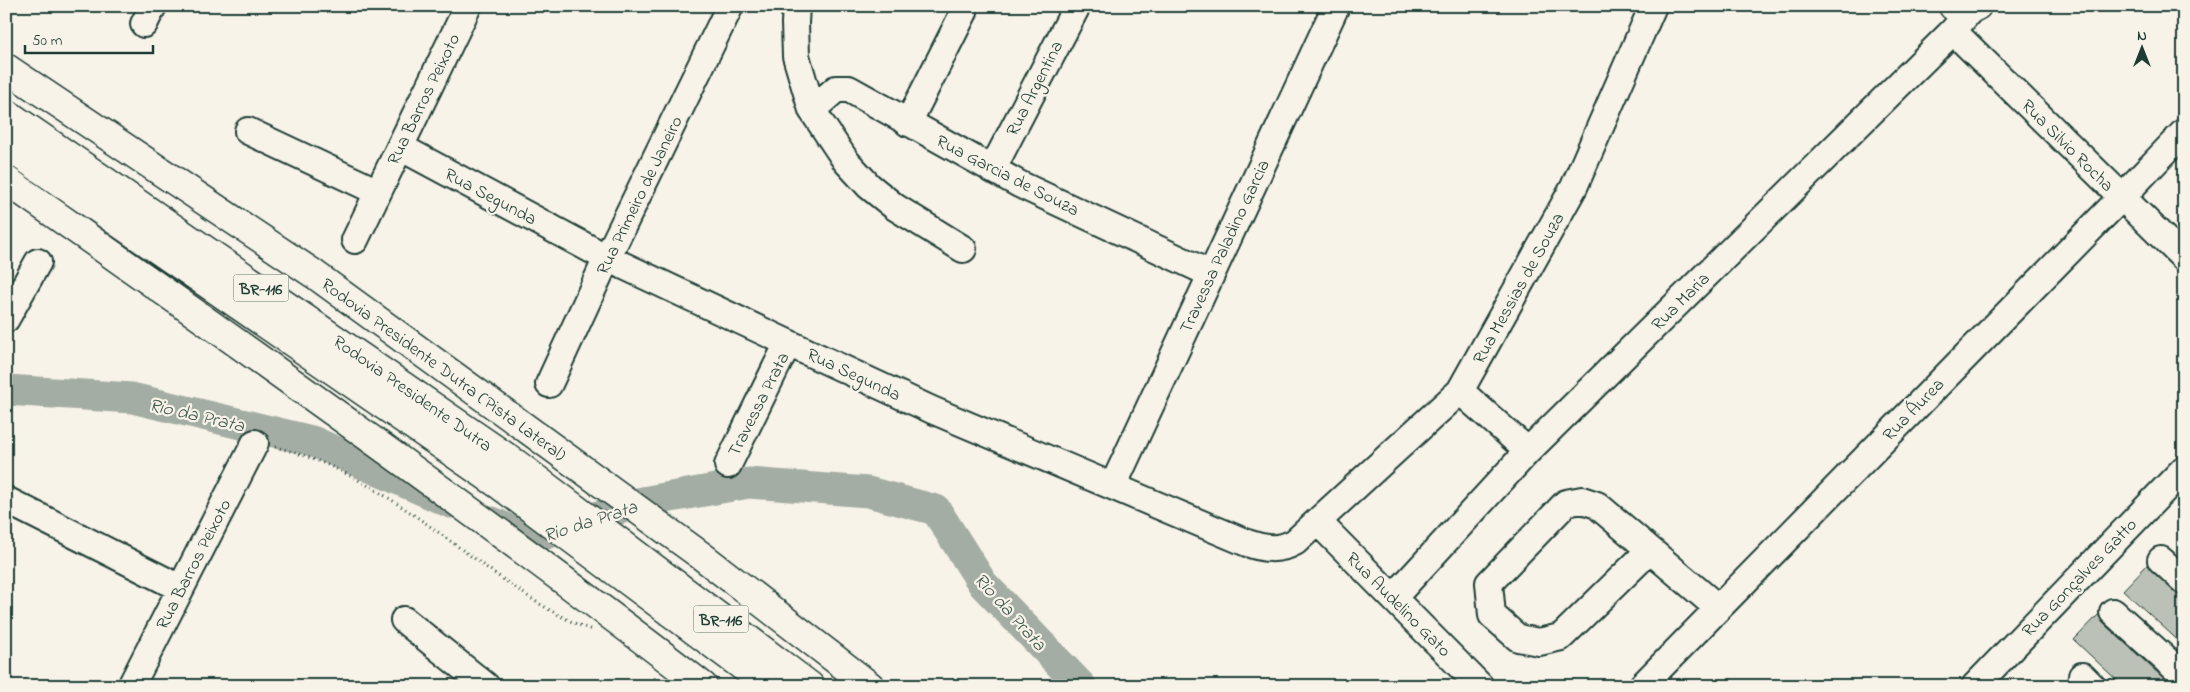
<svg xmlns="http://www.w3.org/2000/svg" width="2190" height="692" viewBox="0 0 2190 692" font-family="'Indie Flower',sans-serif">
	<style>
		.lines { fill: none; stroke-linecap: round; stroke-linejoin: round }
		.river { stroke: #a4ada3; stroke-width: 31 }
		.building { fill: #bbc1b6; stroke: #1f3d34 }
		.minor-casing { stroke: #1f3d34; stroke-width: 30 }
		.major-casing { stroke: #1f3d34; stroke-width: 31 }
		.highway-casing { stroke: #1f3d34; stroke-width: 31 }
		.path { stroke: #1f3d34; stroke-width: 3; stroke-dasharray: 1 4; stroke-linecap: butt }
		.minor { stroke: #f7f3e8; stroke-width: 26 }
		.major { stroke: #f7f3e8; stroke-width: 28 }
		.highway { stroke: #f7f3e8; stroke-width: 28 }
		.labels { text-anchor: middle; stroke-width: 4.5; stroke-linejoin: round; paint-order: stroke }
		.shield { fill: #f7f3e8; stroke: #60746a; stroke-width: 1 }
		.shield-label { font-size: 16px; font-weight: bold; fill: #1f3d34 }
		.street-label { font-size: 18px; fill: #1f3d34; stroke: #f7f3e8 }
		.water-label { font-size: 19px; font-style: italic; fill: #405950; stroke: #f7f3e8 }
	</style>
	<rect width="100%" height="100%" fill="#f7f3e8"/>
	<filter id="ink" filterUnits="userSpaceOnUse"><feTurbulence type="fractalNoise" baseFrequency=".02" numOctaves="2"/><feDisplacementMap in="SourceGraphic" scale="10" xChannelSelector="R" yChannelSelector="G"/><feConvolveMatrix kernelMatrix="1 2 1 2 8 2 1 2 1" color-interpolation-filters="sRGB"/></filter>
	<g filter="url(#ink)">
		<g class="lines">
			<path class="river" d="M6 390 132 398 312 441 451 503
				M492 522 531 539 637 503 749 483 868 492 936 510 983 584 1081 686"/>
		</g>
		<path class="building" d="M2147 565 2174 592 2184 596V646L2123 590Z
			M2099 614 2103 623 2172 686H2123L2074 640Z"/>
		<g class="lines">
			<g class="minor-casing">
				<path id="minor" d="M796 6 795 23 796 56 812 110 846 161 869 186 895 207 963 249
					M144 24 153 6
					M1953 31 2184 258
					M812 110 836 89H849L1019 184 1211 274
					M908 123 964 12
					M248 131 378 192
					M400 147 607 258 788 343 932 410 1247 543C1264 549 1279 551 1295 542L1460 391 1574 187 1653 6
					M992 170 1077 6
					M355 240 468 6
					M6 319 38 262
					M549 384 607 258 730 6
					M1460 391 1528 451
					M728 465 788 343
					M1113 486 1336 6
					M6 500 180 588
					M1582 500 1597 505 1650 550 1561 637 1539 642 1518 638 1492 615 1489 583 1566 503Z
					M1318 522 1480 686
					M1650 550 1718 608
					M2161 560 2184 581
					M1393 598 1528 451 1953 31 1971 9
					M2113 612 2184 676
					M404 620 486 686
					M2082 676 2092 686
					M131 686 255 443
					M1642 686 2121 198 2184 132
					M1975 686 2184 469"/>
			</g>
			<g class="major-casing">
				<path id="major" d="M1953 6 1971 9 1977 6"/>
			</g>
			<g class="highway-casing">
				<path id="highway" d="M6 68 314 274 703 557 870 686
					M6 113 515 463 810 686
					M6 145 501 486 769 686
					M6 180C241 345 476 511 703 686"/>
			</g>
			<path class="path" d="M275 447C366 469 434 532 510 584 536 602 561 619 592 630
				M654 678 663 686"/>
			<use href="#minor" class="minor"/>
			<use href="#major" class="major"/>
			<use href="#highway" class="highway"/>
		</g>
	</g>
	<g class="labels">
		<g class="shield">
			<rect x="233.5" y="274.5" width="55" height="27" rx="4"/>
			<rect x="693.5" y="605.5" width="55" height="27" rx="4"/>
		</g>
		<g class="shield-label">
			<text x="261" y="294">BR-116</text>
			<text x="721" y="625">BR-116</text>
		</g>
		<g class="street-label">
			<text transform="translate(1034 88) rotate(-63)" y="6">Rua Argentina</text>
			<text transform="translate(423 99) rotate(-64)" y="6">Rua Barros Peixoto</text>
			<text transform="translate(2068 145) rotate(45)" y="6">Rua Silvio Rocha</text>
			<text transform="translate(1008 175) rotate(27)" y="6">Rua Garcia de Souza</text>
			<text transform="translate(639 195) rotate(-64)" y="6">Rua Primeiro de Janeiro</text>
			<text transform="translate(491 196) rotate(28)" y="6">Rua Segunda</text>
			<text transform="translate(1224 246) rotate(-65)" y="6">Travessa Paladino Garcia</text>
			<text transform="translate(1518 288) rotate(-61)" y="6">Rua Messias de Souza</text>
			<text transform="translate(1680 301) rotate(-45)" y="6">Rua Maria</text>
			<text transform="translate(444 369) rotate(36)" y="6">Rodovia Presidente Dutra (Pista Lateral)</text>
			<text transform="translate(854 374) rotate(25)" y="6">Rua Segunda</text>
			<text transform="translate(413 393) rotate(35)" y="6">Rodovia Presidente Dutra</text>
			<text transform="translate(758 404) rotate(-63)" y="6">Travessa Prata</text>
			<text transform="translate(1913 409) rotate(-46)" y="6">Rua Áurea</text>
			<text transform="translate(193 564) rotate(-63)" y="6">Rua Barros Peixoto</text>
			<text transform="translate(2079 577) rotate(-46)" y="6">Rua Gonçalves Gatto</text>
			<text transform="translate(1399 604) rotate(45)" y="6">Rua Audelino Gato</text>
		</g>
		<g class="water-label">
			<text transform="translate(197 414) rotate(13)" y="7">Rio da Prata</text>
			<text transform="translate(590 520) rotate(-18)" y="7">Rio da Prata</text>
			<text transform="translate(1011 611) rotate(48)" y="7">Rio da Prata</text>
		</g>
	</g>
	<rect width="2190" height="692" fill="none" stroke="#f7f3e8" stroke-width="25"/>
	<rect x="12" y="12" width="2165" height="667" fill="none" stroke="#1f3d34" stroke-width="2" filter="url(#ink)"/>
	<g transform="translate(2142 48)" stroke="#f7f3e8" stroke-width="4" paint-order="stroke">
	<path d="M0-4L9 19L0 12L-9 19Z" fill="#1f3d34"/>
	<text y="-8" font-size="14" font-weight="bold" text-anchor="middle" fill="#1f3d34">N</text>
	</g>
	<path d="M25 45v8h128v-8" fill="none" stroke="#1f3d34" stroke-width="2.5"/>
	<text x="32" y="45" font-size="15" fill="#1f3d34" stroke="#f7f3e8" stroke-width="4" paint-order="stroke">50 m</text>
</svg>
